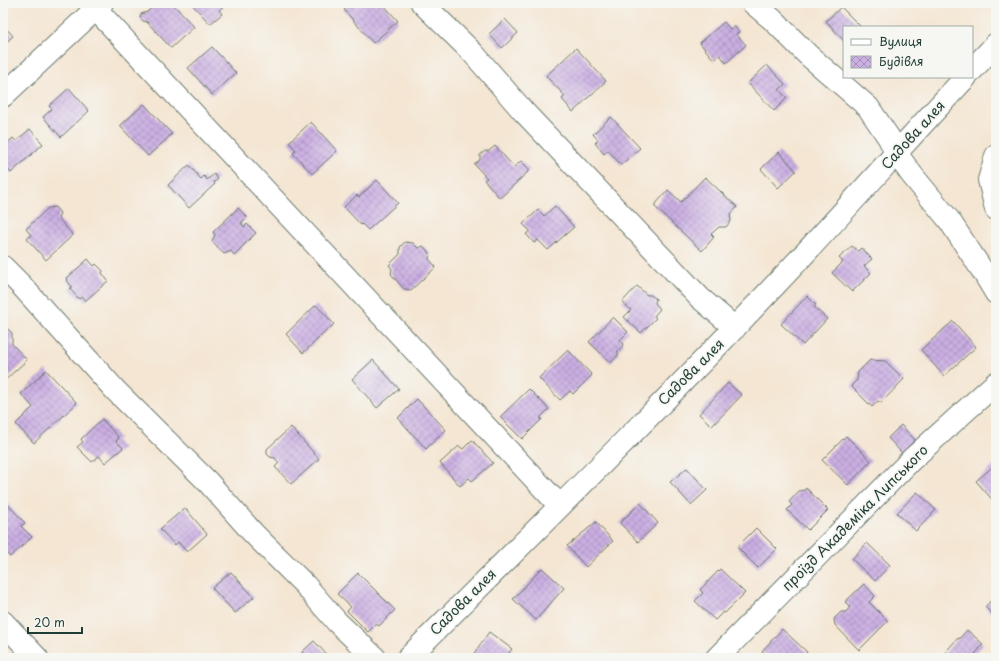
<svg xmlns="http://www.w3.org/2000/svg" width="999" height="661" viewBox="0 0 999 661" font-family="'Playpen Sans',sans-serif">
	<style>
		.building { fill: url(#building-cross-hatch) }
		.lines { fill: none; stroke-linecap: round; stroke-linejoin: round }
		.minor-casing { stroke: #6a786c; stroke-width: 24 }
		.minor { stroke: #fff; stroke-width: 22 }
		.labels { text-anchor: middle; stroke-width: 4; stroke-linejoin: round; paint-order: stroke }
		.street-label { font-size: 14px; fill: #1f3d34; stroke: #f6f6f2 }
	</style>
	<defs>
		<pattern id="building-cross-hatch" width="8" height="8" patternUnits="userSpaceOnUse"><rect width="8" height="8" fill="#cbafe3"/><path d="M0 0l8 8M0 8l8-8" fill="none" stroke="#a490b9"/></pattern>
	</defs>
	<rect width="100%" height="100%" fill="#f6f6f2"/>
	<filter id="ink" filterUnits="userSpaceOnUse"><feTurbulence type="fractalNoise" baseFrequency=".025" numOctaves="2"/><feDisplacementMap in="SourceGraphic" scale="8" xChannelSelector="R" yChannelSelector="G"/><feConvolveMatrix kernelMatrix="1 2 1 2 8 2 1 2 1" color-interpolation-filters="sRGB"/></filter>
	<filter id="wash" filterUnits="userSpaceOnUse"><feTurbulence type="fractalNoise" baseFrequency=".012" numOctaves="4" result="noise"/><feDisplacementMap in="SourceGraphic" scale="16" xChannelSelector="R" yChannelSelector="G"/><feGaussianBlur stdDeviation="0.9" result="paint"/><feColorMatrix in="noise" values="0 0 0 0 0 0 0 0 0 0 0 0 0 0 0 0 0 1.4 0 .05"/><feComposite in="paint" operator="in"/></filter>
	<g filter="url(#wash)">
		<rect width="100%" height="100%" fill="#f4e6d3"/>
		<g id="blocks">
			<path class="building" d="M157 3H172L194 27 171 48 147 22 143 21 140 18 141 14 147 12Z
				M191 3H227L219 10 222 14 210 24Z
				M352 3H355L356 4 358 3H382L398 21 373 43 344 10Z
				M841 7 861 27H844V41L826 21Z
				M505 19 518 33 502 48 489 34Z
				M724 22 730 29 734 26 739 32 736 34 746 45 726 63 720 55 714 60 700 43Z
				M3 25 13 36 3 46Z
				M212 47 236 73 212 95 188 68Z
				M576 48 606 81 573 112 562 99 565 96 546 76Z
				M767 65 785 84 779 90 787 98 774 111 748 83Z
				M69 88 89 111 61 137 43 117 52 109 49 106Z
				M144 104 172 134 148 156 120 126Z
				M611 117 640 148 621 165 608 150 604 154 595 143 598 140 593 134Z
				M311 122 337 151 312 174 293 153 296 150 289 142Z
				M30 129 43 144 11 173 3 164V147L13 138 16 141Z
				M495 146 514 167 521 161 530 170 500 198 484 180 487 178 474 164 480 160V155L485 151H489Z
				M779 152 796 171 778 188 761 169Z
				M189 165 201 179 204 176 207 180 214 174 218 179 214 182 215 184 189 208 168 185Z
				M705 177 737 207 730 215 731 221 726 227H719L711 234 714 237 702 251 654 206 668 190 681 202Z
				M377 180 398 203 368 230 362 224 361 225 344 207 357 195 359 197Z
				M555 206 574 227 548 250 538 240 534 243 526 234 530 231 523 224 538 210 544 216Z
				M55 207 60 213 58 218 73 235 46 260 27 239 31 235 26 229 48 208Z
				M238 208 247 217 241 223 244 227 247 224 256 233 234 255 231 251 224 254 212 241 215 235 213 232Z
				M405 242 413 243 418 248 423 246 430 253 429 259 436 267 411 290 404 289 391 274 392 269 389 265 400 254V247Z
				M852 246 858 251 861 248 872 259 864 266 871 273 852 292 832 273 843 262 839 258Z
				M88 259 94 266 96 264 103 271 102 273 108 281 85 301 82 297 79 299 70 289 72 287 66 279Z
				M637 286 647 295H651L656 299 655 303 660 309 654 316 656 318 641 333 624 317 631 310 622 302Z
				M807 296 816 305 814 307 827 319 803 345 781 324Z
				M316 305 334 324 303 353 286 334Z
				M613 317 628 332 620 340 624 344 617 352 619 354 611 363 589 342Z
				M953 321 976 347 944 376 921 350Z
				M3 326H5L12 333V344L27 360 3 382Z
				M568 350 592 375 573 394 570 391 560 400 539 378Z
				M373 360 399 389 377 408 352 379Z
				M870 360 885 361 904 379 881 403 878 401 872 407 851 386 857 380 858 372Z
				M46 370 77 403 34 443 16 424 33 407 21 394Z
				M728 383 742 395 712 426 699 414Z
				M529 389 549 409 540 418 542 419 522 439 500 417Z
				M417 399 446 430 426 449 398 418Z
				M102 419 119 438 116 441 123 448 105 463 99 456 92 462 77 447 83 442 81 439Z
				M901 425 915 440 902 453 888 438Z
				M291 427 319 459 291 484 275 467 279 463 275 458 270 457 267 454V449Z
				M846 436 871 461 848 485 822 460Z
				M472 440 493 463 472 481 469 478 460 486 440 463 459 446 463 449Z
				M996 464V504L976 481Z
				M687 468 707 490 691 505 670 482Z
				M806 488 828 510 808 530 787 510 792 505 789 502 799 491 805 490Z
				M917 492 936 510 916 531 897 513Z
				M4 500 25 523 21 526 32 537 10 557 3 549V501Z
				M640 503 658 523 638 542 620 523Z
				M185 508 207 534 187 552 178 542 175 545 160 529Z
				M596 522 613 541 586 567 567 546Z
				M756 528 777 549 758 568 737 547Z
				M867 543 890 565 875 581 852 559Z
				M542 568 564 588 536 620 513 599Z
				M720 569 745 593 725 613 723 612 715 620 695 601 703 593 700 590Z
				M231 572 254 597 235 613 212 588Z
				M358 573 395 610 379 626 376 624 368 632 347 611 351 607 337 594Z
				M864 584 875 596 869 602 888 621 859 650 835 625 834 619 841 612H846L850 607 845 602Z
				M996 595V618L985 607Z
				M782 629 807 652 802 658H770L762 651Z
				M967 630 983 644 972 658H940L958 638 959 639Z
				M489 632 512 649 505 658H475L472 656Z
				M314 641 330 658H305L306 657 302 652Z"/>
		</g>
	</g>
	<g filter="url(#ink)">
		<use href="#blocks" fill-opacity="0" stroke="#6a786c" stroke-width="1"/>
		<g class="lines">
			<g class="minor-casing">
				<path id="minor" d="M90 3 560 506
					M422 3 473 53 523 111 700 298 735 328
					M753 3 773 20 808 55 868 107 889 138 896 153 912 175 949 220 984 273 996 293
					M972 70 996 44
					M3 96 102 3
					M996 156 989 180 996 209
					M3 267 21 285 116 391 207 481 253 533 305 585 337 622 375 658
					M3 622 37 658
					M408 658C532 534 657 411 777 283 841 216 902 145 966 77
					M717 658 911 460 996 383"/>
			</g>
			<use href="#minor" class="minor"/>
		</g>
	</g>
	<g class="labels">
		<g class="street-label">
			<text transform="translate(913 135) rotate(-48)" y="5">Садова алея</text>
			<text transform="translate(691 372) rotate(-45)" y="5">Садова алея</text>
			<text transform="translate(855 518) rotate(-45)" y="5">проїзд Академіка Липського</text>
			<text transform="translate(463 602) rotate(-45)" y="5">Садова алея</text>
		</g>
	</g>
	<rect width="999" height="661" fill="none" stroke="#f6f6f2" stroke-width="16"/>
	<rect x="843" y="26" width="130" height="52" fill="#f6f6f2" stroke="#a0aca6"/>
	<rect x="851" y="39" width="20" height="6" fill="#ffffff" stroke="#a0aca6"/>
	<text x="879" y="46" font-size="12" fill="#1f3d34">Вулиця</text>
	<rect x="851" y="56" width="20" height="12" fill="url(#building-cross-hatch)" stroke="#a0aca6"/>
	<text x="879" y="66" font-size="12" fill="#1f3d34">Будівля</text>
	<path d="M28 627v6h54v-6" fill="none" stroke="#1f3d34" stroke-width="2"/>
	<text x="34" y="627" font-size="12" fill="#1f3d34" stroke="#f6f6f2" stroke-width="3" paint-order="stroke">20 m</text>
</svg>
